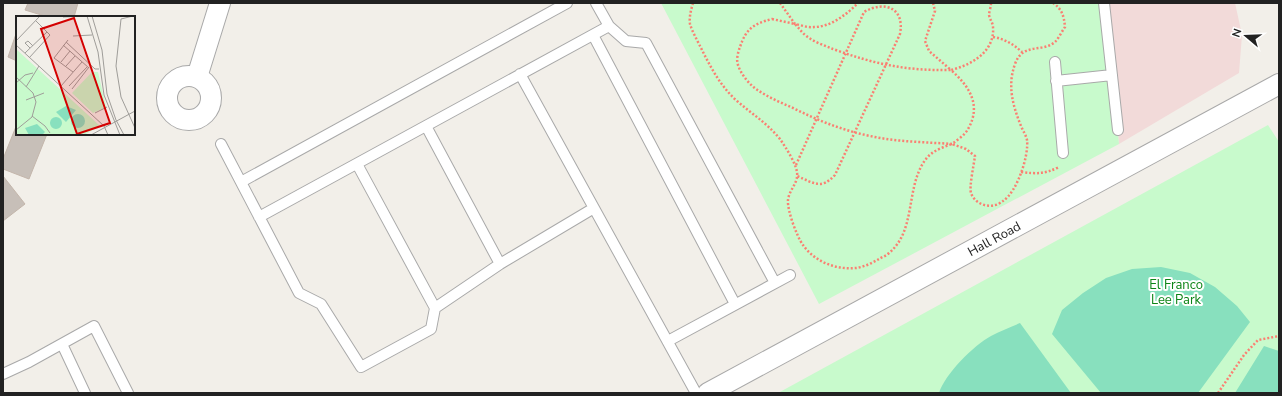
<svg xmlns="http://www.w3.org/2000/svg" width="1282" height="396" viewBox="0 0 1282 396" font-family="'Nunito Sans',sans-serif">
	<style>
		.commercial { fill: #f2dad9 }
		.park { fill: #c8facc }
		.pitch { fill: #88e0be }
		.building { fill: #c7bfb8; stroke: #c4b6ab }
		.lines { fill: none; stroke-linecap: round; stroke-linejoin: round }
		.lane-casing { stroke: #a9a9a9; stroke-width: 12 }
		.street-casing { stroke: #a9a9a9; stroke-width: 22 }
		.path { stroke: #fa8072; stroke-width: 2.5; stroke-dasharray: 2 2; stroke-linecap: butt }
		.lane { stroke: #fff; stroke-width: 10 }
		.street { stroke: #fff; stroke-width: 20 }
		.labels { text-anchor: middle; stroke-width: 4; stroke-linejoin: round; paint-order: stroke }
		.street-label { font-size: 13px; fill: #222; stroke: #fff }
		.park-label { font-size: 13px; fill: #0c8416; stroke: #fff }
		.inset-road { fill: none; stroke: #9f9d99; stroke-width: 1 }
		.view { fill: #d40000; fill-opacity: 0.15; stroke: #d40000; stroke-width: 2 }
		.inset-edge { fill: none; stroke: #222; stroke-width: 2 }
	</style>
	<rect width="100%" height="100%" fill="#f2efe9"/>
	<path class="commercial" d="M1104 3H1235L1242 35 1239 73 1119 144Z"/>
	<path class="park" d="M661 3H1104L1119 144 819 304Z
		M1268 125 1279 142V393H778Z"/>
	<path class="pitch" d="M1161 267 1190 273 1215 287 1237 306 1250 322 1198 393H1101L1052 334 1062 310 1083 293 1106 278 1132 269Z
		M1020 323 1071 393H939C945 374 974 345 991 336 1000 331 1011 327 1020 323Z
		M1264 346 1279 351V393H1235Z"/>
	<path class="building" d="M28 3H78L74 17H48L25 10Z
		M17 31V61L8 57Z
		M17 124V134H47L29 179 3 169V159Z
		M3 176 25 204 3 221Z"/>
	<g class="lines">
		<g class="lane-casing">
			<path id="lane" d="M596 3 609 26 626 41 646 43 775 283
				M1104 3 1118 130
				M593 35 735 304
				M1055 62 1063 153
				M520 74 696 393
				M1056 81 1112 75
				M426 126 500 264
				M221 144 299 293 321 304 361 367 431 329 435 308 500 264 594 208
				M357 164 435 308
				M241 182 567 3
				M259 217 609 26
				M668 341 790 275
				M62 344 85 393
				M3 374 29 362 94 326 128 393"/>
		</g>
		<g class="street-casing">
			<g id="street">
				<circle cx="189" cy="98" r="22"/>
				<path d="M197 77 220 3"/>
				<path id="s1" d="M708 393 1279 84"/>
			</g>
		</g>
		<path class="path" d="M693 3C691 10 689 17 690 24 692 31 697 40 700 46 710 66 720 86 737 101 752 114 767 123 780 139 786 148 799 167 797 177 796 185 789 191 788 200 787 210 797 237 803 245 815 262 836 270 856 268 864 267 872 263 879 259 882 257 886 256 889 253 917 230 905 186 926 159 932 151 943 147 952 144L966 149 975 156C974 164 969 187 971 193 974 202 985 208 995 205 998 205 1001 202 1003 201 1017 192 1029 156 1027 140 1026 135 1023 131 1021 126 1013 106 1007 86 1015 64 1023 42 1042 53 1055 42 1059 38 1062 31 1065 27 1064 16 1062 9 1053 3
			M780 3 795 24C801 25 808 28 814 27 831 27 847 14 858 3
			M933 3 935 11 925 41 929 51 951 70C971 65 995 52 993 27 993 23 990 20 989 15 989 12 991 7 991 3
			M772 19 795 24C798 27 800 30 803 33 811 41 823 45 833 49 874 64 907 71 951 70 969 86 982 105 968 129 965 135 957 140 952 144 925 142 897 142 870 136 841 130 817 120 791 107 779 102 766 96 756 89 748 83 741 74 738 65 736 60 738 52 740 47 746 29 753 24 772 19Z
			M993 37C1005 39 1013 44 1022 52
			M796 165 864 12C885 0 905 8 900 34L835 175C821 190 814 183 797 176
			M1021 172C1037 174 1045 174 1059 167
			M1218 393 1244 355 1258 340 1279 336"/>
		<use href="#lane" class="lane"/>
		<use href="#street" class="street"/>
	</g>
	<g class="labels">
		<g class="street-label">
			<text dy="5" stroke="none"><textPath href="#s1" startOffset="325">Hall Road</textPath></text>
		</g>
		<g class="park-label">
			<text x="1176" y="289">El Franco<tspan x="1176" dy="15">Lee Park</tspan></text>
		</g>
	</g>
	<g transform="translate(16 16)">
		<rect width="119" height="119" fill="#f2efe9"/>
		<path d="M0 33 83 109 82 111 68 119H0ZM76 56H82L90 91 77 97 56 77Z" fill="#c8facc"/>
		<path d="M50 90 60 94 50 106 40 96ZM55 105a7 7 0 1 1 14 0a7 7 0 1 1-14 0ZM34 107a6 6 0 1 1 12 0a6 6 0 1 1-12 0ZM21 108 29 116 26 119H13L9 112Z" fill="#88e0be"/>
		<path class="inset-road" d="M71 0 82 36 88 79 104 119M76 0 86 34 91 78 100 104 108 119M117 0 105 3 100 50 105 81 119 112M47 1 72 0M57 20 76 19M52 24 38 42 57 56M0 25 24 0M50 26 79 53H83M0 29 88 110 92 119M47 29 73 52M14 32 9 27 12 25 17 30M9 37 31 16M13 42 34 19 20 5M45 46 54 35M50 50 59 40M0 61 17 77 20 86 16 101 0 114M0 67 9 59 17 57M45 70 66 46M53 70 71 51M10 71 23 50M56 73 73 51M10 84 28 77M79 97 91 91M16 100 29 110 34 117M75 119 119 95"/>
		<path class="view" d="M58 2 94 107 61 118 25 13Z"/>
		<rect width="119" height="119" class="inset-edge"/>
	</g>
	<rect width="1282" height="396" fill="none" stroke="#222222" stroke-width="8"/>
	<g transform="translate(1246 36) rotate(289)" stroke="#ffffff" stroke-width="3" paint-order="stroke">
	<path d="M0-3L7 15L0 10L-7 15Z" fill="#222222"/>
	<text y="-6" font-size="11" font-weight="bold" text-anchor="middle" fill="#222222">N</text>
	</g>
</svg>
